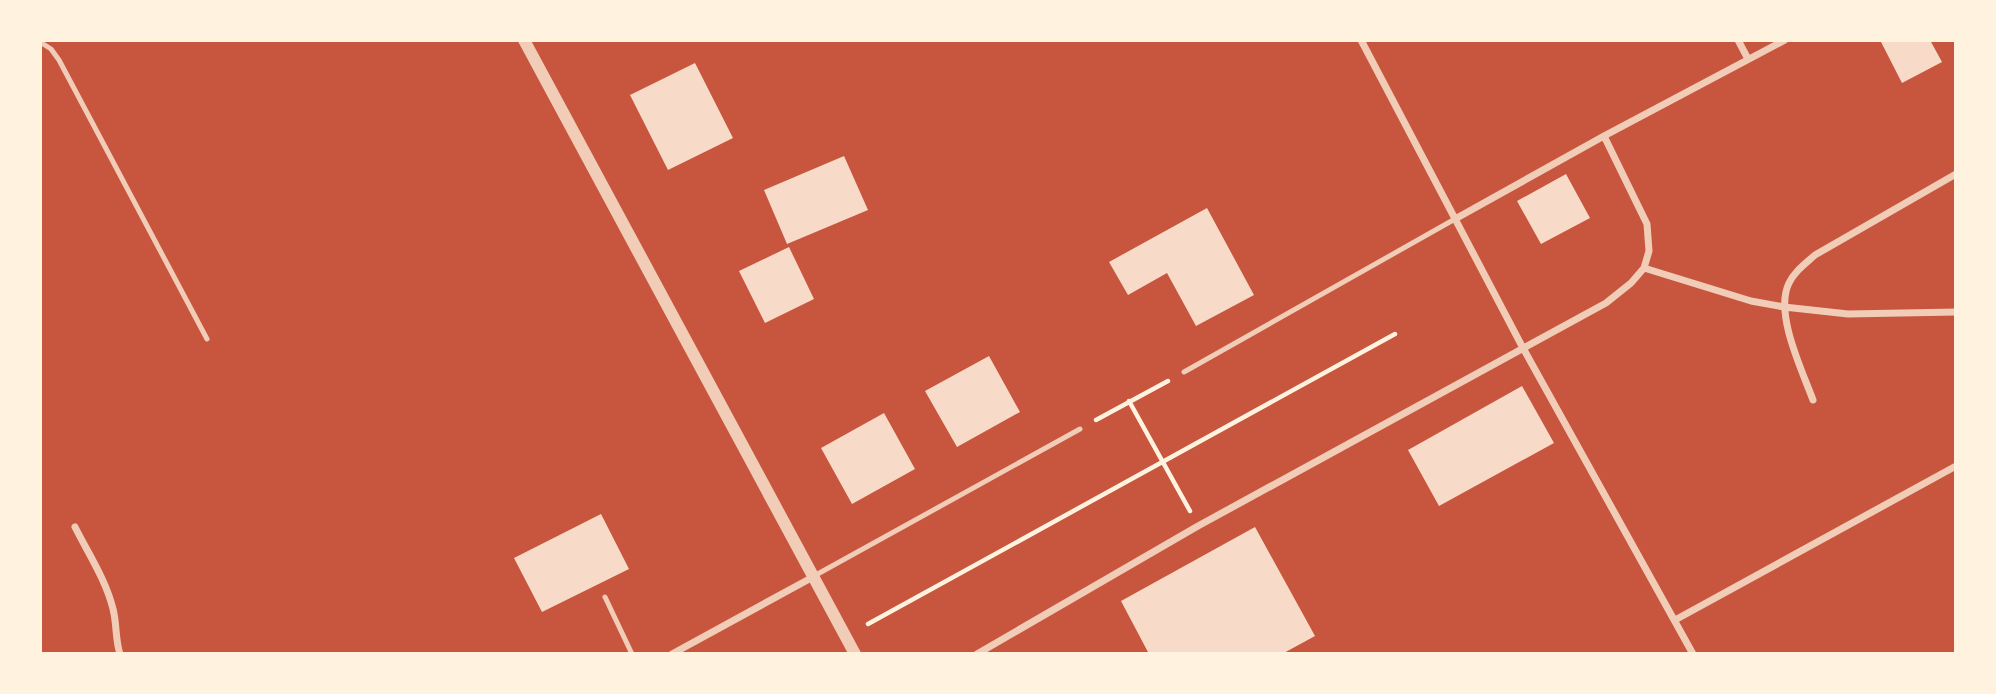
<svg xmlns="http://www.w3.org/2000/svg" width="1996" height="694" viewBox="0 0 1996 694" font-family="'Open Sans',sans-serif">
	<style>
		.building { fill: #f7dbc8 }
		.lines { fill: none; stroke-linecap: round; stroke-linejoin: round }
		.path { stroke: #fff3e0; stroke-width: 4.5 }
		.service { stroke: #f1ccb7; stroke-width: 5 }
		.minor { stroke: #f1ccb7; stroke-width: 7 }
		.tertiary { stroke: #f1ccb7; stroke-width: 12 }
	</style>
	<rect width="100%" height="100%" fill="#c8553d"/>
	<path class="building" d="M1880 40H1930L1942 62 1902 83Z
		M695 63 733 138 668 170 630 95Z
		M844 156 868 210 787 244 764 190Z
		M1566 174 1590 218 1541 244 1517 201Z
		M1207 208 1254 295 1196 326 1167 273 1128 295 1109 262Z
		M789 247 814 299 765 323 739 271Z
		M989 356 1020 412 957 447 925 391Z
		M1522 386 1554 443 1439 506 1408 450Z
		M884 413 915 469 852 504 821 448Z
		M601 514 629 569 542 612 514 558Z
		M1255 527 1315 636 1282 654H1149L1121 601Z"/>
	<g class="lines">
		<path class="path" d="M1129 401 1190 511
			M1096 420 1168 381
			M868 624 1395 334"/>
		<path class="service" d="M40 42 51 49 59 60 207 339
			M1184 372 1455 219
			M814 576 1080 429
			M605 597 632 654"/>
		<path class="minor" d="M1361 40 1523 348 1693 654
			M1738 40 1748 59
			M1455 219 1604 136 1785 40
			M1644 268 1751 301 1784 307 1848 314 1956 312
			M1813 400C1802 370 1774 313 1789 283 1795 271 1805 264 1815 255L1956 174
			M75 527C88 553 106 580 113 609 117 624 115 639 120 654
			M1675 620 1956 466
			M672 654 813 577
			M977 654 1198 526 1606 303 1631 283 1644 268 1649 251 1647 224 1604 136"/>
		<path class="tertiary" d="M524 40 855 654"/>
	</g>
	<rect width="1996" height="694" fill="none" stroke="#fff3e0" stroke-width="84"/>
</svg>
